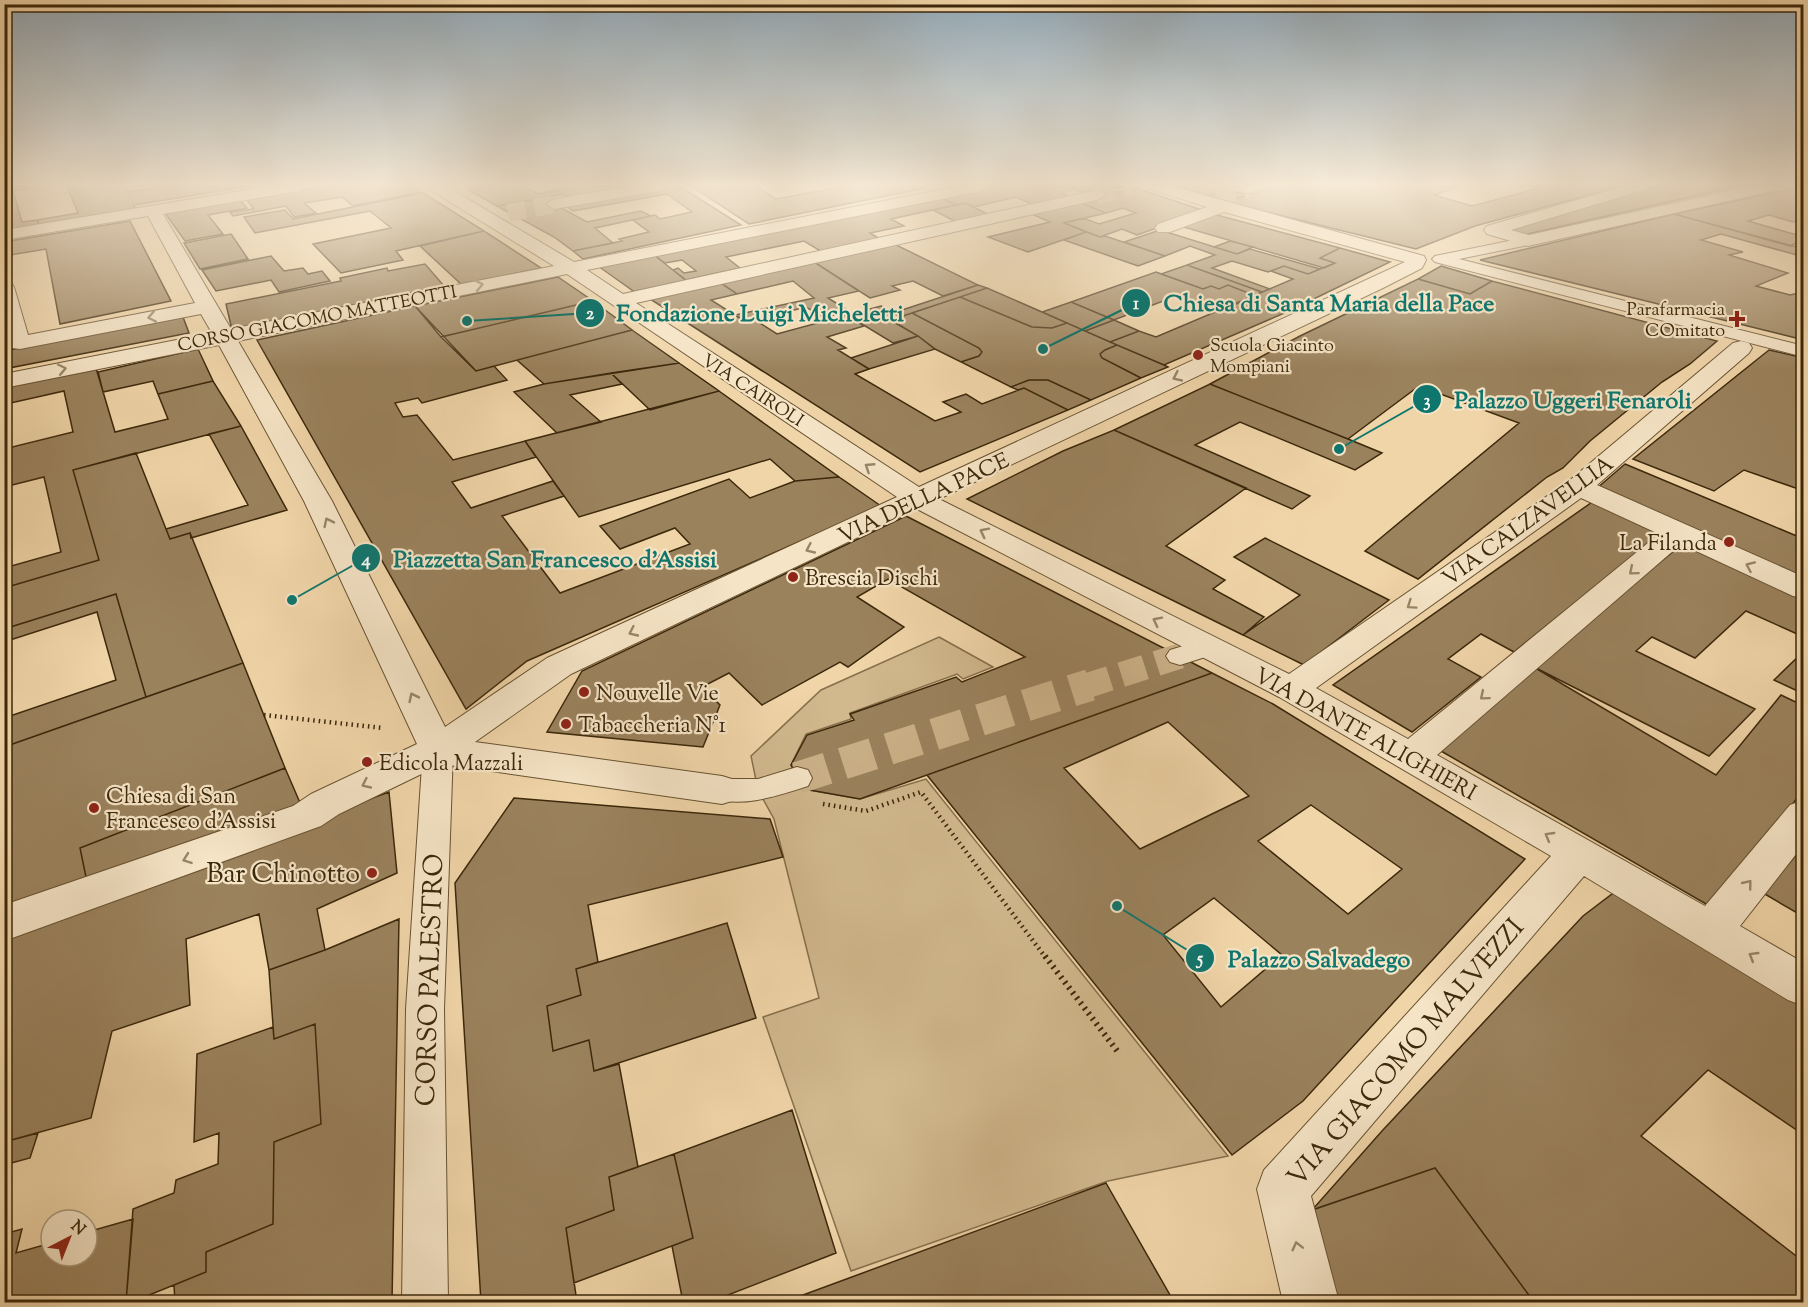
<svg xmlns="http://www.w3.org/2000/svg" width="1808" height="1307" viewBox="0 0 1808 1307" font-family="'Sorts Mill Goudy',serif">
	<style>
		.green { fill: #d1b88d; stroke: #86704c; stroke-width: 1.5 }
		.building { fill: #9a825d; stroke: #3c280b; stroke-width: 1.5; fill-rule: evenodd }
		.lines { fill: none; stroke-linecap: round; stroke-linejoin: round }
		.pedestrian-tunnel-far1 { stroke: #ccb289; stroke-width: 25; stroke-dasharray: 25 12; stroke-linecap: butt }
		.pedestrian-tunnel { stroke: #ccb289; stroke-width: 32; stroke-dasharray: 32 16; stroke-linecap: butt }
		.minor-tunnel { stroke: #ccb289; stroke-width: 18; stroke-dasharray: 18 9; stroke-linecap: butt }
		.pedestrian-casing { stroke: #695332; stroke-width: 2 }
		.minor-casing { stroke: #695332; stroke-width: 2 }
		.path-far1 { stroke: #3c280b; stroke-width: 4.5; stroke-dasharray: 1.5 4; stroke-linecap: butt }
		.path { stroke: #3c280b; stroke-width: 6; stroke-dasharray: 2 4.5; stroke-linecap: butt }
		.pedestrian { fill: #f5e4c6; fill-rule: evenodd }
		.minor { fill: #f5e4c6; fill-rule: evenodd }
		.oneway { stroke: #988668 }
		.poi-dot { fill: #8f2418; stroke: #f5e4c6; stroke-width: 2 }
		.labels { text-anchor: middle; stroke-width: 4.5; stroke-linejoin: round; paint-order: stroke }
		.far-poi-label { font-size: 18px; fill: #3c280b; stroke: #f5e4c6; text-anchor: end }
		.far-street-label { font-size: 18px; fill: #3c280b; stroke: #f5e4c6 }
		.street-label { font-size: 22px; fill: #3c280b; stroke: #f5e4c6 }
		.poi-label { font-size: 22px; fill: #3c280b; stroke: #f5e4c6; text-anchor: start }
		.near-poi-label { font-size: 27px; fill: #3c280b; stroke: #f5e4c6; text-anchor: end }
		.near-street-label { font-size: 27px; fill: #3c280b; stroke: #f5e4c6 }
		.leader { fill: none; stroke: #0f766e; stroke-width: 2 }
		.callout-dot { fill: #0f766e; stroke: #f5e4c6; stroke-width: 2 }
		.mark-label { font-size: 18px; text-anchor: middle; font-weight: bold; fill: #fff }
		.callout-label { font-size: 24px; text-anchor: middle; font-weight: bold; fill: #0f766e; stroke: #f5e4c6; stroke-width: 4.5; stroke-linejoin: round; paint-order: stroke }
	</style>
	<rect width="100%" height="100%" fill="#f0d5a8"/>
	<filter id="stains"><feTurbulence type="fractalNoise" baseFrequency=".00333" numOctaves="4"/><feColorMatrix values="0 0 0 0 .2 0 0 0 0 .09 0 0 0 0 .02 0 0 0 .5 -.17"/></filter>
	<radialGradient id="worn" r=".72"><stop offset=".6" stop-color="#630" stop-opacity="0"/><stop offset="1" stop-color="#630" stop-opacity=".3"/></radialGradient>
	<path class="green" d="M939 637 993 667 963 679 957 674 850 713 851 719 806 734 791 765 804 789 860 799 926 779 1228 1156 1108 1181 851 1271 763 1017 819 998 774 819 758 790 751 756 821 690Z"/>
	<path class="building" d="M4 186H27L28 189 13 191 22 222 37 220 39 226 4 232Z
		M67 186H125L128 192 165 186H250L134 205 135 210 39 226 37 220 78 213Z
		M328 186H413L422 192 353 206 342 197 304 203 316 213 294 217 286 206 233 216 230 212 254 209 247 200Z
		M485 186H524L538 194 577 186 586 188 598 186H650L575 200 564 194 497 206 467 189Z
		M664 186H679L741 225 583 259 573 251 622 241 619 239 649 232 633 220 655 215 660 219 692 212 667 194 573 211 563 204Z
		M691 186H755L776 199 846 186H920L925 188 749 224Z
		M998 186H1127L1088 194 1075 189 1060 192 1073 198 1036 206 1016 197 974 207 966 203 956 205 940 197Z
		M1176 186H1242L1208 196Z
		M1277 186H1461L1434 195 1472 206 1540 188 1529 186H1622L1475 226 1416 249 1226 202Z
		M1658 186H1739L1523 235 1504 229Z
		M1804 186V220L1793 222 1769 215 1748 221 1804 237V240L1790 246 1674 214Z
		M1136 188 1205 211 1137 235 1122 229 1100 237 1064 223 1083 218 1099 224 1136 213 1123 208 1106 213 1076 201Z
		M1228 190 1247 195 1226 202 1208 196Z
		M423 193 484 231 396 251 403 260 341 273 313 244 391 228 370 211 255 233 244 217 285 210 293 219Z
		M940 197 956 205 891 219 904 226 870 233 880 239 822 252 804 241 726 257 740 268 686 280 673 270 678 268 684 273 696 271 682 260 665 263 654 255Z
		M543 198 587 222 641 211 651 216 595 228 613 243 573 251 554 237 497 206Z
		M239 199 247 208 208 215 223 234 185 241 165 213Z
		M1076 201 1106 213 1064 223 1086 232 1028 252 988 237 1050 222 1027 212Z
		M966 203 991 216 958 223 933 210Z
		M1213 214 1340 248 1320 258 1335 263 1324 268 1180 226Z
		M1674 214 1804 249V257L1721 234 1701 240 1743 252 1729 255 1788 273 1756 286 1790 295 1804 292V340L1480 260Z
		M130 221 171 301 60 324 46 249 4 256V242Z
		M1160 230 1237 254 1250 249 1320 269 1308 274 1284 266 1268 272 1232 261 1212 268 1270 289 1262 292 1187 265 1215 255 1190 246 1165 256 1124 242Z
		M484 231 541 268 462 285 420 246Z
		M1086 232 1100 237 1105 236 1165 256 1138 266 1064 240Z
		M231 234 248 259 200 269 184 243Z
		M1230 241 1253 247 1237 254 1214 247Z
		M890 242 978 285 943 296 913 281 892 286 900 290 870 298 811 260Z
		M1340 248 1390 262 1289 311 1164 365 1110 342 1139 331 1156 337 1293 279 1271 271 1284 266 1308 274 1335 263 1320 258Z
		M654 255 688 282 636 293 598 266Z
		M271 256 284 271 303 268 308 274 322 271 330 281 279 292 271 280 216 291 202 270Z
		M811 260 859 291 828 298 849 311 824 318 806 307 746 322 735 315 814 298 793 281 737 294 718 281Z
		M425 264 444 286 232 330 226 304 341 281 340 278 387 268 388 271Z
		M1187 265 1262 292 1256 296 1228 285 1219 289 1211 286 1203 289 1161 274Z
		M1441 266 1492 281 1470 294 1418 279Z
		M1156 272 1203 289 1211 286 1219 289 1228 285 1256 296 1216 312 1176 296 1114 320 1071 302Z
		M558 277 593 301 441 337 415 306Z
		M1418 279 1470 294 1492 281 1717 341 1690 364 1662 382 1590 441 1563 468 1547 477 1418 579 1365 551 1519 423 1419 386 1348 439 1210 384 1300 336Z
		M718 281 737 294 711 300 746 322 755 320 777 334 847 315 864 326 827 337 846 348 838 350 869 369 855 374 935 421 961 412 943 402 966 394 982 404 1024 388 1068 410 920 472 647 297Z
		M978 285 987 288 900 317 893 313Z
		M987 288 1042 312 1067 323 1052 328 1032 327 960 297Z
		M960 297 1032 327 1052 328 1067 323 1117 345 1105 350 1100 354 1102 358 1141 378 1091 400 1048 380H1029L1011 387 961 362 979 356 982 352 979 348 912 313Z
		M593 301 632 330 476 371 441 337Z
		M1071 302 1114 320 1085 331 1042 312Z
		M415 306 476 371 494 366 507 380 422 403 418 398 395 403 403 417 417 415 453 460 525 441 536 457 452 482 471 508 553 481 564 496 502 516 560 593 690 544 675 528 620 549 600 526 729 479 750 498 795 481 839 477 881 506 527 661 466 709 257 340Z
		M881 306 893 313 883 316 918 336 893 343 847 315Z
		M912 313 979 348 982 352 979 356 961 362 935 349 918 336 891 320Z
		M183 317 189 333 4 369V351Z
		M1114 320 1139 331 1110 342 1085 331Z
		M632 330 679 363 544 384 517 360Z
		M918 336 935 349 869 369 851 358Z
		M1117 345 1164 365 1168 367 1141 378 1102 358 1100 354 1105 350Z
		M198 349 213 381 158 394 153 381 103 392 98 372Z
		M1769 350 1804 358V491L1744 470 1714 491 1633 459Z
		M679 363 719 391 650 410 611 373Z
		M96 368 115 432 168 419 158 394 213 381 241 426 73 470 99 560 4 588V568L61 552 44 477 4 487V449L73 432 64 391 6 404 7 407H4V387Z
		M611 373 622 384 570 395 601 422 557 433 514 392 544 384Z
		M1029 380H1048L1091 400 1068 410 1024 388 1018 390 1011 387Z
		M1210 384 1348 439 1382 453 1355 470 1240 422 1195 445 1310 496 1292 509 1114 430Z
		M719 391 839 477 795 481 770 459 579 517 525 441Z
		M241 426 287 510 191 538 190 533 170 539 166 529 248 505 209 434Z
		M1114 430 1246 488 1166 546 1225 580 1213 589 1264 617 1243 635 967 499 1063 451Z
		M136 453 170 539 190 533 243 663 146 697 116 594 4 629V588L99 560 73 470Z
		M1625 464 1804 539V585L1596 489Z
		M1595 500 1665 530 1514 652 1481 634 1448 659 1481 677 1412 732 1333 685Z
		M906 516 1212 673 860 799 804 789 791 765 807 735 854 720 850 714 956 677 962 682 1025 657 888 579 857 597 904 627 848 667 840 662 762 705 729 673 702 687 720 705 703 747 547 732 582 671Z
		M1265 538 1389 600 1304 665 1243 635 1300 595 1234 557Z
		M1685 542 1804 594V637L1746 611 1695 658 1652 637 1636 651 1755 709 1709 756 1532 666Z
		M116 594 146 697 4 747V718L116 680 97 612 4 642V629Z
		M1804 651V694L1774 680Z
		M243 663 285 768 80 848 87 882 4 907V747Z
		M1532 666 1716 775 1781 695 1804 706V789L1713 908 1441 751Z
		M1212 673 1273 704 1525 859 1303 1101 1232 1155 927 775ZM1168 722 1249 796 1140 849 1064 768ZM1311 805 1402 869 1348 914 1258 841ZM1214 898 1282 955 1221 1007 1163 935Z
		M285 768 304 812 87 882 80 848Z
		M389 792 397 873 317 909 325 950 269 970 259 914 186 939 190 1005 112 1031 91 1118 4 1142V1035L6 1029H4V932Z
		M514 798 770 819 783 857 588 905 598 962 576 969 581 995 547 1006 553 1051 589 1040 594 1071 619 1064 638 1167 609 1177 614 1210 566 1228 577 1302H481L455 883Z
		M1804 846V917L1763 893Z
		M1616 891 1804 1003V1135L1708 1070 1641 1136 1804 1262V1302H1534L1435 1168 1312 1210 1382 1131 1583 916Z
		M399 919 392 1302H175L174 1285 206 1272V1252L273 1224 274 1142 321 1124 315 1024 274 1039 269 970 325 950Z
		M727 923 756 1018 594 1071 589 1040 553 1051 547 1006 581 995 576 969Z
		M315 1024 321 1124 274 1142 273 1224 206 1252V1272L132 1302H126L133 1209 174 1193 176 1180 218 1164 219 1133 194 1142 197 1054 273 1027 274 1039Z
		M792 1110 836 1253 710 1302H683L672 1246 693 1238 674 1154Z
		M38 1133 30 1158 4 1165V1142Z
		M674 1154 693 1238 574 1283 566 1228 614 1210 609 1177Z
		M1435 1168 1534 1302H1337L1312 1210Z
		M1106 1183 1174 1302H784L860 1274Z
		M133 1219 126 1302H4V1234L22 1229 16 1253 51 1243V1256H87V1232Z"/>
	<g class="lines">
		<path class="pedestrian-tunnel-far1" d="M1086 686 1180 656"/>
		<path class="pedestrian-tunnel" d="M797 778 1090 685"/>
		<path class="minor-tunnel" d="M1097 195 1132 187
			M1217 198 1247 188
			M508 213 554 204"/>
		<g class="pedestrian-casing">
			<path id="pedestrian" d="M1528 237 1535 241 1533 244 1459 259 1804 346V357L1435 262 1432 259 1435 256Z
				M1209 638 1218 641 1222 647 1218 653 1180 665 1170 662 1166 656 1170 650Z
				M438 739 449 742 453 750 444 1009 448 1302H402L406 1009 423 750 427 742Z
				M797 767 808 770 812 778 808 786C776 796 744 808 711 798L706 790 711 782 722 779H758Z"/>
		</g>
		<g class="minor-casing">
			<path id="minor" d="M272 186H307L299 191 163 214 231 329 554 266 429 189 427 186H446L574 262 960 186H990L982 191 587 270 623 294 1097 190 1103 192 1105 195 1097 200 636 303 919 487 1405 262 1224 212 1170 232H1158L1155 228 1158 224 1207 207 1150 189 1148 186H1171L1424 256 1426 260 1422 268 1383 288 939 499 1289 674 1569 481 1733 343 1741 341 1749 343 1752 348 1749 353 1597 485 1804 577V598L1793 596 1681 544 1437 755 1705 906 1790 805 1804 800V844L1740 926 1804 963V1006L1788 1000 1584 876 1311 1196 1339 1302H1283L1257 1189 1264 1170 1551 856 1279 697 917 509 571 674 475 742 722 776 735 780 741 790 735 800 722 804 442 764 339 814 321 826 4 941V905L293 806 311 794 417 744 304 501 219 345 4 388V374L212 333 201 314 20 349 12 348 4 326V281L11 283 14 287 28 335 195 303 148 216 4 240V230ZM567 274 897 497 547 658 445 727 332 501 238 341ZM1581 498 1659 534 1408 739 1316 688Z
				M633 186H667L659 191 554 209 546 204 554 199Z
				M1241 186H1263L1261 189 1247 193 1241 191 1239 188Z
				M1625 186H1649L1647 189 1511 230 1529 235 1752 186H1780L1772 191 1528 246 1487 234 1484 230 1487 226Z"/>
		</g>
		<path class="path-far1" d="M264 715 383 728
			M823 804 866 811 921 792 1046 958"/>
		<path class="path" d="M1045 956 1118 1052"/>
		<use href="#pedestrian" class="pedestrian"/>
		<use href="#minor" class="minor"/>
	</g>
	<defs><path id="oneway-chevron" d="M-2-3.5L2.5 0L-2 3.5" fill="none" stroke-width="1.6" stroke-linecap="round" stroke-linejoin="round" transform="scale(1.5)"/></defs>
	<g class="oneway">
		<use href="#oneway-chevron" transform="translate(479 285) rotate(-11)"/>
		<use href="#oneway-chevron" transform="translate(152 317) rotate(169)"/>
		<use href="#oneway-chevron" transform="translate(62 369) rotate(-12)"/>
		<use href="#oneway-chevron" transform="translate(1177 377) rotate(155)"/>
		<use href="#oneway-chevron" transform="translate(869 467) rotate(-147)"/>
		<use href="#oneway-chevron" transform="translate(328 522) rotate(-116)"/>
		<use href="#oneway-chevron" transform="translate(984 532) rotate(-153)"/>
		<use href="#oneway-chevron" transform="translate(810 549) rotate(155)"/>
		<use href="#oneway-chevron" transform="translate(1750 566) rotate(-156)"/>
		<use href="#oneway-chevron" transform="translate(1633 571) rotate(140)"/>
		<use href="#oneway-chevron" transform="translate(1411 605) rotate(145)"/>
		<use href="#oneway-chevron" transform="translate(1157 621) rotate(-153)"/>
		<use href="#oneway-chevron" transform="translate(633 632) rotate(155)"/>
		<use href="#oneway-chevron" transform="translate(1484 696) rotate(140)"/>
		<use href="#oneway-chevron" transform="translate(413 697) rotate(-116)"/>
		<use href="#oneway-chevron" transform="translate(366 784) rotate(155)"/>
		<use href="#oneway-chevron" transform="translate(1549 836) rotate(-150)"/>
		<use href="#oneway-chevron" transform="translate(187 859) rotate(160)"/>
		<use href="#oneway-chevron" transform="translate(1748 884) rotate(-51)"/>
		<use href="#oneway-chevron" transform="translate(1753 956) rotate(-149)"/>
		<use href="#oneway-chevron" transform="translate(1297 1246) rotate(-104)"/>
	</g>
	<linearGradient id="sky" x2="0" y2="1"><stop stop-color="#93aab9"/><stop offset="0.5" stop-color="#f8ecd8"/><stop offset="1" stop-color="#f8ecd8" stop-opacity="0"/></linearGradient>
	<rect width="1808" height="369" fill="url(#sky)"/>
	<g class="poi-dot">
		<path d="M1734 310h6v6h6v6h-6v6h-6v-6h-6v-6h6z"/>
		<circle cx="1198" cy="355" r="6"/>
		<circle cx="1729" cy="542" r="6"/>
		<circle cx="793" cy="577" r="6"/>
		<circle cx="584" cy="692" r="6"/>
		<circle cx="566" cy="724" r="6"/>
		<circle cx="367" cy="762" r="6"/>
		<circle cx="94" cy="808" r="6"/>
		<circle cx="372" cy="873" r="6"/>
	</g>
	<g class="labels">
		<g class="far-poi-label">
			<text x="1725" y="315">Parafarmacia<tspan x="1725" dy="21">COmitato</tspan></text>
			<text x="1210" y="351" text-anchor="start">Scuola Giacinto<tspan x="1210" dy="21">Mompiani</tspan></text>
		</g>
		<g class="far-street-label">
			<text transform="translate(317 318) rotate(-11)" y="6">CORSO GIACOMO MATTEOTTI</text>
			<text transform="translate(753 390) rotate(33)" y="6">VIA CAIROLI</text>
		</g>
		<g class="street-label">
			<text transform="translate(923 497) rotate(-25)" y="8">VIA DELLA PACE</text>
			<text transform="translate(1527 520) rotate(-36)" y="8">VIA CALZAVELLIA</text>
			<text transform="translate(1366 733) rotate(29)" y="8">VIA DANTE ALIGHIERI</text>
		</g>
		<g class="poi-label">
			<text x="1717" y="550" text-anchor="end">La Filanda</text>
			<text x="805" y="585">Brescia Dischi</text>
			<text x="596" y="700">Nouvelle Vie</text>
			<text x="578" y="732">Tabaccheria N°1</text>
			<text x="379" y="770">Edicola Mazzali</text>
			<text x="106" y="803">Chiesa di San<tspan x="106" dy="25">Francesco d'Assisi</tspan></text>
		</g>
		<g class="near-poi-label">
			<text x="360" y="882">Bar Chinotto</text>
		</g>
		<g class="near-street-label">
			<text transform="translate(429 980) rotate(-88)" y="9">CORSO PALESTRO</text>
			<text transform="translate(1405 1052) rotate(-49)" y="9">VIA GIACOMO MALVEZZI</text>
		</g>
	</g>
	<path class="leader" d="M1043 349L1136 303M467 321L590 313M1339 449L1427 399M292 600L366 558M1117 906L1200 958"/>
	<g class="callout-dot">
		<circle cx="1043" cy="349" r="6"/>
		<circle cx="467" cy="321" r="6"/>
		<circle cx="1339" cy="449" r="6"/>
		<circle cx="292" cy="600" r="6"/>
		<circle cx="1117" cy="906" r="6"/>
		<circle cx="1136" cy="303" r="15"/>
		<circle cx="590" cy="313" r="15"/>
		<circle cx="1427" cy="399" r="15"/>
		<circle cx="366" cy="558" r="15"/>
		<circle cx="1200" cy="958" r="15"/>
	</g>
	<g class="mark-label">
		<text x="1136" y="309">1</text>
		<text x="590" y="319">2</text>
		<text x="1427" y="406">3</text>
		<text x="366" y="565">4</text>
		<text x="1200" y="964">5</text>
	</g>
	<g class="callout-label">
		<text x="1329" y="311">Chiesa di Santa Maria della Pace</text>
		<text x="760" y="321">Fondazione Luigi Micheletti</text>
		<text x="1573" y="408">Palazzo Uggeri Fenaroli</text>
		<text x="555" y="567">Piazzetta San Francesco d'Assisi</text>
		<text x="1319" y="967">Palazzo Salvadego</text>
	</g>
	<rect width="1808" height="1307" fill="none" stroke="#f0d5a8" stroke-width="24"/>
	<rect x="6" y="6" width="1796" height="1295" fill="none" stroke="#3c280b" stroke-width="3"/>
	<rect x="12" y="12" width="1784" height="1283" fill="none" stroke="#3c280b" stroke-width="1.5"/>
	<g transform="translate(69 1238) rotate(42)"><circle r="28" fill="#f5e4c6" stroke="#ab997b" stroke-width="1.5"/>
	<path d="M0-4.5L10 22L0 15L-10 22Z" fill="#8f2418"/>
	<text y="-9" font-size="16" font-weight="bold" text-anchor="middle" fill="#3c280b">N</text>
	</g>
	<rect width="100%" height="100%" filter="url(#stains)"/>
	<rect width="100%" height="100%" fill="url(#worn)"/>
</svg>
